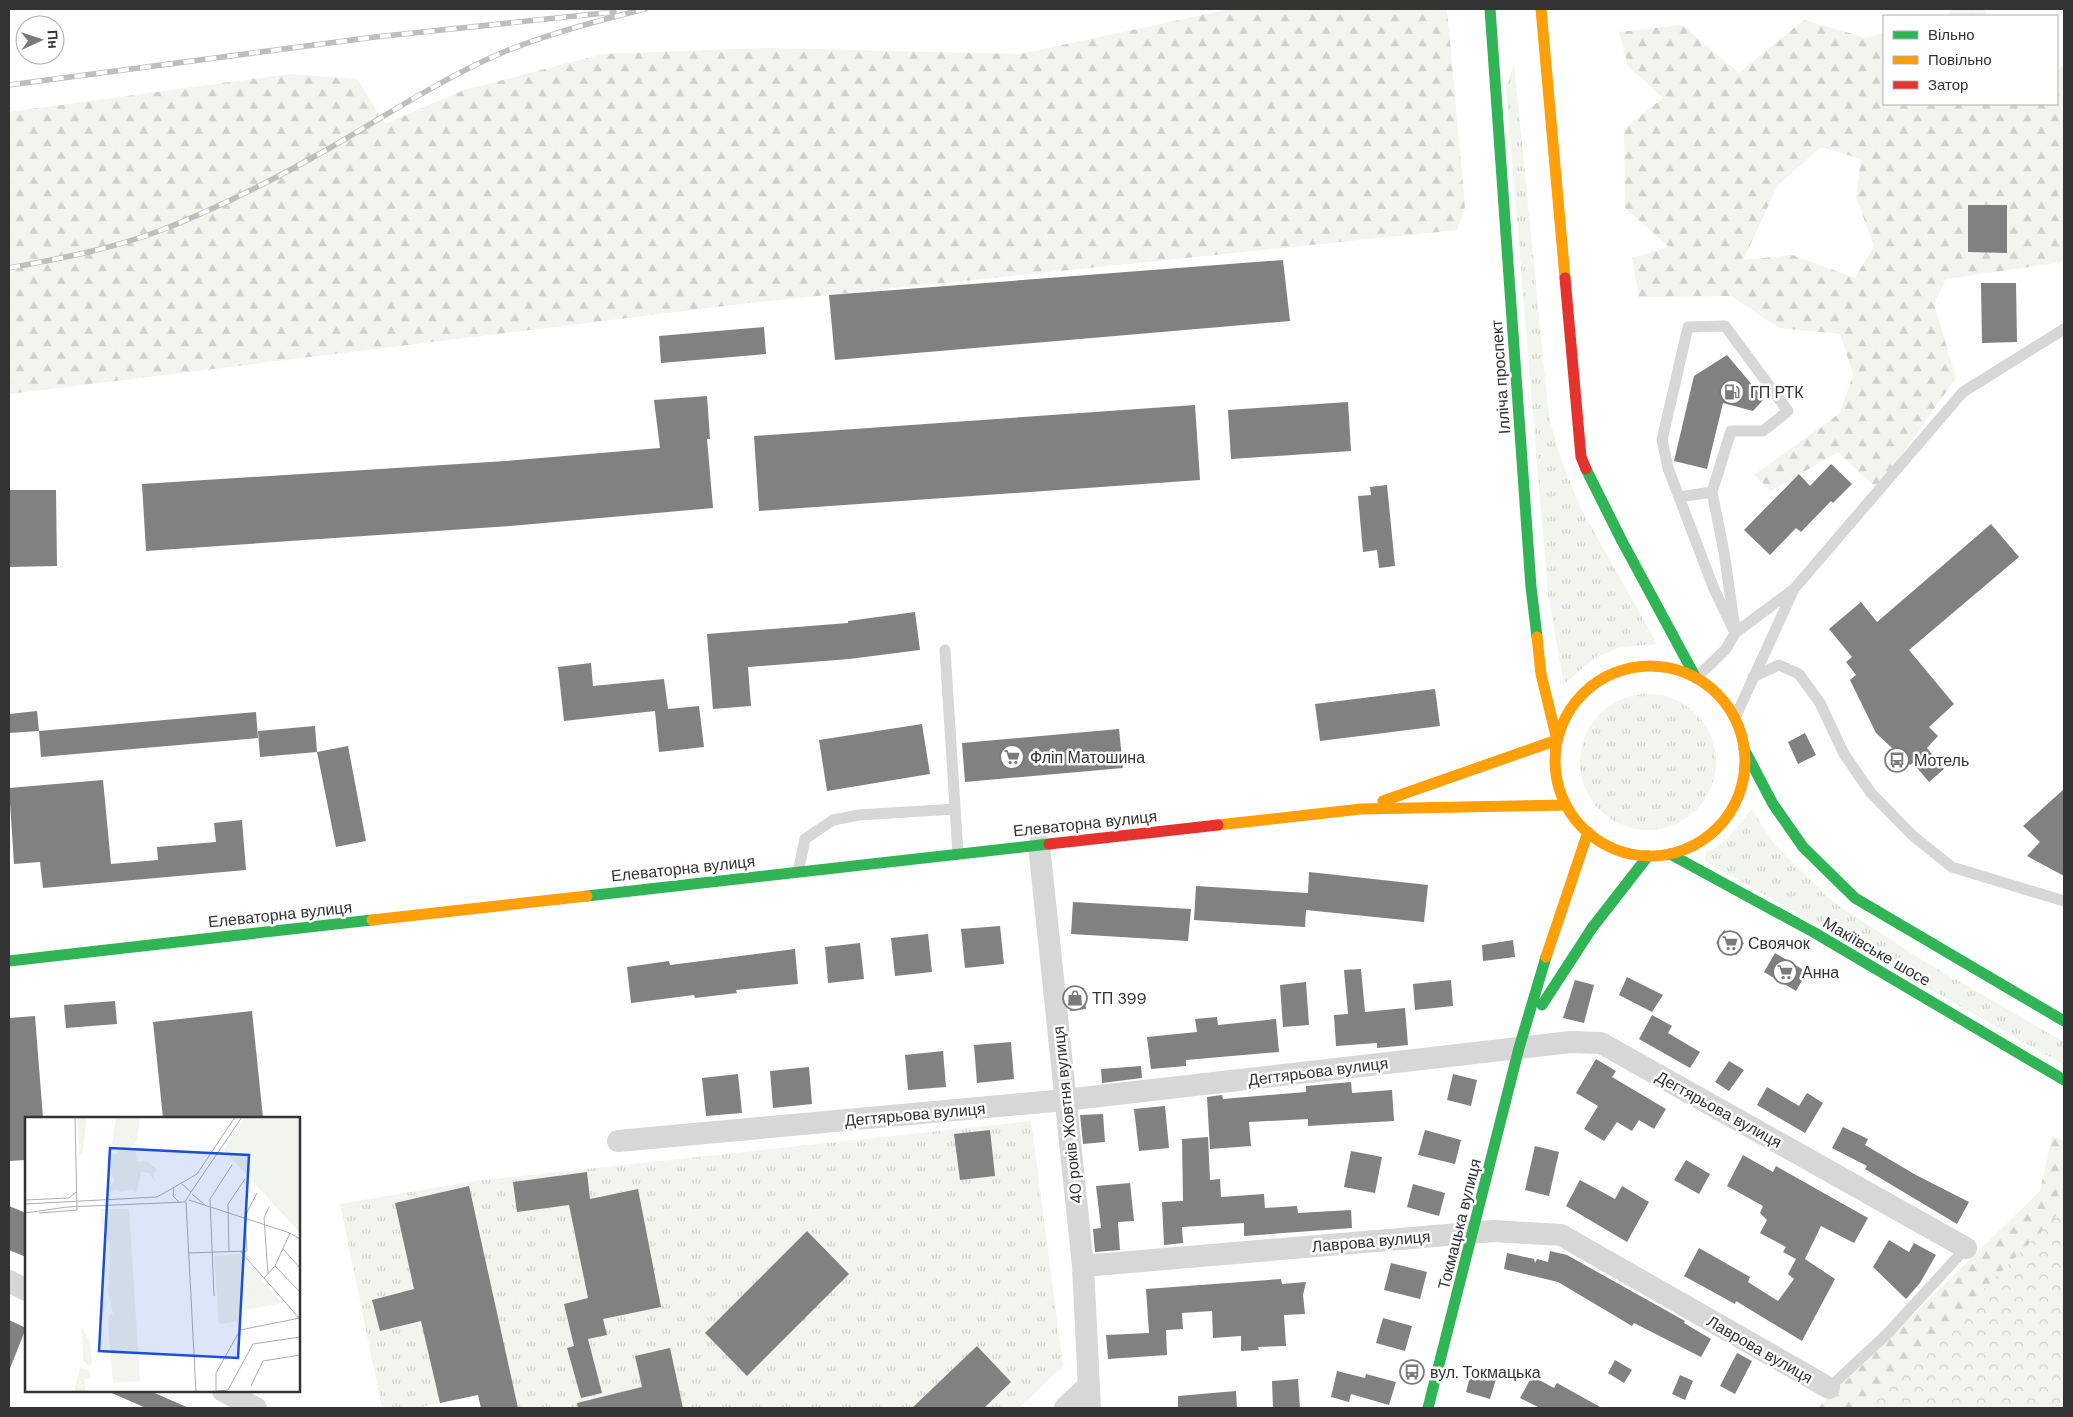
<svg xmlns="http://www.w3.org/2000/svg" width="2073" height="1417" viewBox="0 0 2073 1417" font-family="'DM Sans',sans-serif">
	<style>
		.grass { fill: url(#grass-tufts) }
		.forest { fill: url(#forest-firs); fill-rule: evenodd }
		.park { fill: url(#park-crowns) }
		.building { fill: #818181 }
		.lines { fill: none; stroke-linecap: round; stroke-linejoin: round }
		.lane { stroke: #d7d7d7; stroke-width: 11 }
		.street { stroke: #d7d7d7; stroke-width: 22 }
		.fast { stroke: #30b455; stroke-width: 11 }
		.slow { stroke: #ff9f0a; stroke-width: 11 }
		.jam { stroke: #e5322d; stroke-width: 11 }
		.rail-casing { stroke: #bebebe; stroke-width: 5.5 }
		.rail { stroke: #fff; stroke-width: 4; stroke-dasharray: 11; stroke-linecap: butt }
		.labels { text-anchor: middle; stroke-width: 5; stroke-linejoin: round; paint-order: stroke }
		.street-label { font-size: 16px; fill: #333; stroke: #fff }
		.poi-label { font-size: 16px; fill: #333; stroke: #fff; text-anchor: start }
		.inset-road { fill: none; stroke: #adadad; stroke-width: 1 }
		.view { fill: #1d4ed8; fill-opacity: 0.15; stroke: #1d4ed8; stroke-width: 2.5 }
		.inset-edge { fill: none; stroke: #333; stroke-width: 2.5 }
	</style>
	<defs>
		<pattern id="grass-tufts" width="24" height="20" patternUnits="userSpaceOnUse" patternTransform="scale(1.25)"><rect width="24" height="20" fill="#f1f5ed"/><path d="M3 7l-1-3M5 7V3M7 7l1-3M15 17l-1-3M17 17v-4M19 17l1-3" fill="none" stroke="#cfd2cc"/></pattern>
		<pattern id="forest-firs" width="22" height="20" patternUnits="userSpaceOnUse" patternTransform="scale(1.25)"><rect width="22" height="20" fill="#f1f5ed"/><path d="M5 1l3.5 6h-7zM16 11l3.5 6h-7z" fill="#cfd2cc"/></pattern>
		<pattern id="park-crowns" width="20" height="18" patternUnits="userSpaceOnUse" patternTransform="scale(1.25)"><rect width="20" height="18" fill="#f1f5ed"/><path d="M2 6a3 3 0 1 1 6 0M12 15a3 3 0 1 1 6 0" fill="none" stroke="#cfd2cc"/></pattern>
	</defs>
	<rect width="100%" height="100%" fill="#fff"/>
	<path class="grass" d="M1514 63 1549 417 1560 456 1580 507 1657 644 1621 647 1594 658 1564 684 1548 595 1506 88Z
		M1580 762a68 68 0 1 1 136 0a68 68 0 1 1-136 0Z
		M1752 810 1775 845 1833 902 1922 960 2064 1042V1065L1705 861 1706 853C1717 847 1726 841 1734 831 1741 824 1744 816 1752 810Z
		M1031 1121 1063 1366 1019 1408H481L478 1395 415 1408H382L340 1204 475 1181Z"/>
	<path class="forest" d="M1230 9H1447L1465 207 1457 230 749 303 9 394V112L290 74 357 79 385 124 464 90 603 54 767 48 1020 54Z
		M1950 9H1985L1987 16H1943L1949 15Z
		M1804 20 1867 38 1884 33V104H2057V71L2064 64V262L1946 279 1934 304 1956 378 1877 489 1838 452 1771 491 1754 475 1840 413 1853 374 1840 334 1779 328 1731 296 1639 297 1632 258 1669 247 1625 208 1624 129 1663 98 1628 66 1619 32 1682 25 1739 73ZM1821 147 1861 159 1856 197 1874 246 1855 278 1792 255 1743 260 1778 185Z
		M2052 1136 2064 1141V1408H1818L2040 1191Z"/>
	<path class="park" d="M2064 1208V1408H1867Z"/>
	<path class="building" d="M1968 205H2007V253L1968 252Z
		M1283 260 1290 321 835 360 829 295Z
		M1981 283H2016L2017 342 1982 343Z
		M764 327 766 354 661 363 659 336Z
		M1727 355 1764 399 1753 411 1723 403 1707 469 1674 461 1694 376Z
		M707 396 710 439H707L713 508 510 526 146 551 142 484 506 461 660 448 654 400Z
		M1348 402 1351 451 1231 459 1228 410Z
		M1195 405 1200 480 759 511 754 436Z
		M1831 464 1852 484 1833 503 1831 501 1801 532 1796 528 1770 555 1744 530 1799 474 1810 486Z
		M1387 485 1395 566 1379 568 1377 550 1363 552 1358 496 1371 495 1370 487Z
		M9 490H56L57 566 9 567Z
		M1991 524 2019 557 1909 650 1954 704 1929 727 1938 736 1927 748 1944 769 1929 782 1913 763 1910 765 1876 733 1850 680 1856 675 1846 662 1852 657 1829 629 1861 602 1877 622Z
		M915 612 920 650 849 659 748 667 751 706 713 709 707 634 848 623V621Z
		M591 663 593 686 664 679 668 709 699 706 704 747 659 752 655 711 564 721 558 667Z
		M1435 689 1440 726 1320 741 1315 704Z
		M37 711 39 731 9 733V714Z
		M256 712 258 738 41 757 39 731Z
		M922 724 930 774 827 791 819 740Z
		M315 726 317 752 260 757 258 731Z
		M1119 729 1123 768 965 782 962 743Z
		M1805 733 1816 755 1798 764 1788 742Z
		M348 746 366 841 336 847 317 752Z
		M103 780 111 864 158 860 157 847 216 842 214 823 242 820 246 870 43 888 40 862 14 864 9 788Z
		M2064 789V876L2027 856 2040 842 2023 826Z
		M1309 872 1428 885 1424 922 1306 910 1305 927 1194 920 1196 886 1308 893Z
		M1073 902 1191 909 1188 941 1071 934Z
		M1000 926 1004 964 965 968 961 929Z
		M1724 930 1744 943 1736 955 1716 943Z
		M928 934 932 972 895 976 891 938Z
		M1513 940 1515 957 1483 961 1482 945Z
		M860 943 864 979 828 983 825 947Z
		M795 949 798 984 736 990 737 993 695 998 694 995 631 1003 627 967 669 961 670 965Z
		M1775 953 1807 972 1796 991 1764 972Z
		M1361 969 1365 1012 1405 1008 1408 1045 1377 1048V1043L1336 1046 1334 1015 1348 1014 1344 970Z
		M1627 977 1663 995 1652 1012 1619 995Z
		M1451 980 1453 1006 1415 1010 1413 984Z
		M1575 980 1594 985 1584 1023 1563 1018Z
		M1306 982 1309 1025 1283 1027 1280 985Z
		M1084 988 1086 1009 1070 1011 1067 989Z
		M115 1001 117 1024 66 1028 64 1005Z
		M252 1011 263 1118H163L153 1022Z
		M1652 1015 1672 1026 1668 1033 1700 1052 1690 1068 1639 1039Z
		M35 1016 43 1118H26V1160L9 1161V1018Z
		M1217 1017 1218 1025 1276 1019 1279 1052 1186 1060V1066L1151 1069 1147 1037 1197 1032 1195 1019Z
		M1011 1042 1014 1079 977 1083 974 1045Z
		M943 1051 946 1087 908 1090 905 1055Z
		M1596 1059 1616 1071 1612 1077 1666 1109 1654 1129 1639 1120 1632 1131 1617 1122 1604 1141 1584 1129 1598 1106 1576 1093Z
		M1729 1061 1744 1070 1729 1091 1715 1082Z
		M1141 1066 1142 1078 1102 1083 1101 1069Z
		M809 1067 812 1104 773 1108 770 1071Z
		M738 1074 742 1113 706 1116 702 1078Z
		M1453 1074 1477 1080 1471 1106 1447 1100Z
		M1351 1082 1352 1093 1392 1090 1394 1121 1308 1126V1119L1249 1122 1251 1146 1210 1149 1207 1097 1222 1095 1223 1099 1306 1092V1086Z
		M1767 1087 1799 1106 1807 1093 1823 1103 1805 1133 1757 1105Z
		M1165 1106 1169 1148 1139 1151 1134 1109Z
		M1103 1114 1105 1142 1083 1144 1080 1115Z
		M1843 1127 1868 1139 1865 1145 1916 1175 1969 1202 1957 1224 1865 1169 1867 1166 1832 1148Z
		M990 1130 995 1176 960 1180 954 1134Z
		M1425 1130 1461 1140 1455 1164 1418 1155Z
		M1208 1137 1210 1180 1220 1179 1221 1197 1264 1194 1265 1208 1297 1206 1298 1213 1351 1210 1352 1228 1244 1236V1223L1182 1227 1183 1243 1164 1245 1162 1202 1183 1201 1182 1139Z
		M1535 1146 1559 1152 1549 1196 1525 1190Z
		M1351 1151 1382 1157 1375 1193 1344 1187Z
		M1743 1155 1773 1172 1776 1166 1868 1218 1854 1243 1821 1226 1805 1259 1835 1279 1802 1341 1736 1301 1735 1304 1684 1276 1699 1248 1750 1277 1748 1282 1778 1301 1794 1279 1788 1274 1796 1259 1783 1252 1786 1247 1760 1233 1767 1220 1760 1213 1763 1206 1727 1186Z
		M1686 1160 1710 1174 1699 1194 1674 1180Z
		M587 1172 590 1199 638 1189 661 1307 603 1319 607 1335 588 1339 602 1393 581 1398 567 1348 574 1346 564 1304 588 1298 569 1205 517 1212 513 1182Z
		M1580 1180 1615 1199 1622 1186 1649 1202 1627 1242 1566 1206Z
		M1130 1183 1134 1221 1118 1222 1120 1250 1095 1252 1093 1229 1101 1228 1096 1186Z
		M1413 1184 1445 1193 1439 1216 1407 1207Z
		M469 1186 518 1408H481L478 1395 440 1403 421 1321 380 1331 372 1300 414 1289 395 1203Z
		M9 1206 26 1213V1257L9 1250Z
		M807 1231 849 1274 747 1376 705 1333Z
		M1889 1240 1909 1252 1914 1243 1936 1255 1920 1283 1906 1299 1873 1267Z
		M1550 1251 1567 1255 1685 1321 1684 1323 1711 1339 1701 1357 1634 1323 1632 1326 1558 1282 1504 1269 1507 1253 1534 1259 1535 1263 1537 1259 1548 1262Z
		M1391 1263 1427 1272 1420 1299 1384 1290Z
		M1281 1279 1282 1284 1306 1282 1303 1295 1305 1314 1284 1315 1286 1346 1258 1347 1259 1350 1241 1351V1336L1213 1338 1212 1311 1182 1313 1183 1329 1166 1330 1167 1355 1108 1359 1106 1335 1149 1333 1146 1289Z
		M1383 1318 1412 1326 1405 1351 1376 1343Z
		M9 1320 26 1328 9 1371Z
		M977 1346 1011 1382 984 1408H912Z
		M670 1348 683 1408H578L577 1403 642 1387 635 1356Z
		M1737 1353 1752 1361 1735 1394 1720 1386Z
		M1615 1360 1632 1370 1624 1383 1608 1373Z
		M1472 1369 1497 1376 1490 1399 1466 1392Z
		M1337 1371 1365 1378 1366 1374 1396 1382 1389 1405 1351 1394 1349 1402 1331 1397Z
		M1680 1375 1693 1381 1685 1400 1672 1394Z
		M1532 1376 1554 1388 1557 1383 1602 1408H1540L1520 1398Z
		M1298 1379 1300 1408H1273L1272 1381Z
		M107 1391H150L189 1408H146Z
		M1236 1391 1237 1408H1178V1396Z"/>
	<g class="lines">
		<path class="lane" d="M1712 492 1724 552 1734 622
			M1679 497 1668 468 1662 440 1688 327 1725 326 1788 411 1763 431H1731L1712 492 1679 497 1714 589 1735 633
			M1794 589 1963 392 2064 329
			M945 650 958 854
			M1753 677 1779 665 1799 674 1820 703 1844 754 1871 793 1913 836 1952 867 2064 901
			M1696 678 1726 649 1735 633 1794 589 1735 718
			M798 872 805 839 833 820 859 815 955 809
			M1829 1388 1887 1334 1966 1248"/>
		<path class="street" d="M1039 845 1083 1266 1090 1408
			M618 1141 1065 1100 1571 1042 1601 1043 1966 1248
			M1083 1266 1494 1231 1561 1235 1829 1388
			M9 1281 26 1290
			M223 1391 256 1408
			M1065 1408 1087 1387"/>
		<path class="fast" d="M1490 9 1531 587 1537 637
			M1586 469 1622 541 1696 678
			M1744 749 1773 804 1803 847 1855 898 2064 1021
			M1670 854 1815 933 2064 1080
			M587 896 1049 844
			M9 961 372 920
			M1542 1005 1592 928 1648 856
			M1428 1408 1519 1048 1546 957"/>
		<path class="slow" d="M1541 9 1565 278
			M1537 637 1541 674 1557 740
			M1555 761a95 95 0 1 1 190 0a95 95 0 1 1-190 0Z
			M1383 801 1557 740
			M1218 825 1361 809 1566 805
			M372 920 587 896
			M1546 957 1588 832"/>
		<path class="jam" d="M1565 278 1581 457 1586 469
			M1049 844 1218 825"/>
		<g class="rail-casing">
			<path id="rail" d="M9 85 375 37 614 12
				M9 268C62 258 108 250 159 231 219 208 279 177 335 145 386 115 436 83 490 58 539 36 593 22 645 9"/>
		</g>
		<use href="#rail" class="rail"/>
	</g>
	<defs>
		<g id="fuel-ring" transform="scale(1.25)"><circle r="9.5" fill="#fff" stroke="#7a7a7a" stroke-width="1.5"/><path d="M-5.5-6h7V0h2V4h1.3V-2.5L3-4.5l.8-.8L6-3V5H2.5V1h-1V6h-7ZM-4.2-4.7v3.2H.2V-4.7Z" fill="#7a7a7a"/></g>
		<g id="supermarket-ring" transform="scale(1.25)"><circle r="9.5" fill="#fff" stroke="#7a7a7a" stroke-width="1.5"/><path d="M-6-5.5h2.5l.6 2H6L4.5 2H-2.5L-4.4-4H-6ZM-1.5 3.2a1.3 1.3 0 1 0 .1 0ZM3 3.2a1.3 1.3 0 1 0 .1 0Z" fill="#7a7a7a"/></g>
		<g id="bus-ring" transform="scale(1.25)"><circle r="9.5" fill="#fff" stroke="#7a7a7a" stroke-width="1.5"/><path d="M-5-6H5V4H4V6H2V4H-2V6H-4V4H-5ZM-3.5-4V0h7V-4ZM-3.5 1.2v1.5H-2V1.2ZM2 1.2v1.5H3.5V1.2Z" fill="#7a7a7a"/></g>
		<g id="shop-ring" transform="scale(1.25)"><circle r="9.5" fill="#fff" stroke="#7a7a7a" stroke-width="1.5"/><path d="M-5-2.5h2.3a2.7 3.5 0 0 1 5.4 0H5L5.5 6h-11ZM-1.5-2.5h3a1.5 2.3 0 0 0-3 0Z" fill="#7a7a7a"/></g>
	</defs>
	<g fill-rule="evenodd">
		<use href="#fuel-ring" x="1732" y="392"/>
		<use href="#supermarket-ring" x="1012" y="757"/>
		<use href="#bus-ring" x="1897" y="760"/>
		<use href="#supermarket-ring" x="1730" y="943"/>
		<use href="#supermarket-ring" x="1785" y="972"/>
		<use href="#shop-ring" x="1075" y="998"/>
		<use href="#bus-ring" x="1412" y="1372"/>
	</g>
	<g class="labels">
		<g class="street-label">
			<text transform="translate(1500 377) rotate(-94)" y="6">Ілліча проспект</text>
			<text transform="translate(1085 823) rotate(-6)" y="6">Елеваторна вулиця</text>
			<text transform="translate(683 868) rotate(-6)" y="6">Елеваторна вулиця</text>
			<text transform="translate(280 914) rotate(-6)" y="6">Елеваторна вулиця</text>
			<text transform="translate(1877 951) rotate(30)" y="6">Макіївське шосе</text>
			<text transform="translate(1318 1071) rotate(-7)" y="6">Дегтярьова вулиця</text>
			<text transform="translate(1719 1109) rotate(29)" y="6">Дегтярьова вулиця</text>
			<text transform="translate(915 1114) rotate(-5)" y="6">Дегтярьова вулиця</text>
			<text transform="translate(1067 1115) rotate(-96)" y="6">40 років Жовтня вулиця</text>
			<text transform="translate(1459 1224) rotate(-76)" y="6">Токмацька вулиця</text>
			<text transform="translate(1371 1241) rotate(-5)" y="6">Лаврова вулиця</text>
			<text transform="translate(1760 1349) rotate(30)" y="6">Лаврова вулиця</text>
		</g>
		<g class="poi-label">
			<text x="1750" y="398">ГП РТК</text>
			<text x="1030" y="763">Фліп Матошина</text>
			<text x="1914" y="766">Мотель</text>
			<text x="1748" y="949">Своячок</text>
			<text x="1802" y="978">Анна</text>
			<text x="1092" y="1004">ТП 399</text>
			<text x="1430" y="1378">вул. Токмацька</text>
		</g>
	</g>
	<g transform="translate(25 1117)">
		<rect width="275" height="275" fill="#fff"/>
		<path d="M214 137 257 186 214 194 215 204 194 207 189 139Z" fill="#f1f5ed"/>
		<path d="M52 0H62L57 38H54ZM91 0H115L112 23 106 31H110L112 45 121 44 132 53 128 56 130 65 124 56 116 55 112 75 107 72 95 75 92 72 86 75 85 69 90 64 86 57V43L81 40 94 36 87 26ZM76 92H104L115 264 88 266 83 206 84 199 88 197 83 175 85 134 81 109 76 106ZM57 210 65 226 67 245 64 249 58 243ZM55 251 63 253 66 258 64 262H59L61 275H49Z" fill="#f1f5ed"/>
		<path d="M220 0H275V116L199 33Z" fill="#f1f5ed"/>
		<path class="inset-road" d="M149 71 148 79 154 85M166 75 217 0M167 77 179 87M0 83 44 81 51 75M164 83 265 116 275 122M161 85 171 275M0 87 132 80 172 57 210 0M0 96 42 90 160 85 166 75 157 67M14 96 52 93 50 0M258 132 275 151M204 134 203 87 220 62M216 135 275 202M163 136 222 134 220 99 232 76M250 149 275 175M243 157 239 101 244 90M239 161 250 149 265 116M189 179 185 82 207 48M226 269 238 244 275 238M191 274V256L215 213 275 201M183 275 203 273 228 227 275 220"/>
		<path class="view" d="M85 31 224 38 213 241 74 234Z"/>
		<rect width="275" height="275" class="inset-edge"/>
	</g>
	<rect width="2073" height="1417" fill="none" stroke="#333333" stroke-width="20"/>
	<rect x="1883" y="15" width="175" height="90" fill="#ffffff" stroke="#adadad"/>
	<rect x="1893" y="31" width="25" height="8" fill="#30b455" stroke="#adadad"/>
	<text x="1928" y="40" font-size="15" fill="#333333">Вільно</text>
	<rect x="1893" y="56" width="25" height="8" fill="#ff9f0a" stroke="#adadad"/>
	<text x="1928" y="65" font-size="15" fill="#333333">Повільно</text>
	<rect x="1893" y="81" width="25" height="8" fill="#e5322d" stroke="#adadad"/>
	<text x="1928" y="90" font-size="15" fill="#333333">Затор</text>
	<g transform="translate(40 40) rotate(87)"><circle r="24" fill="#ffffff" stroke="#adadad"/>
	<path d="M0-4L9 19L0 12L-9 19Z" fill="#7a7a7a"/>
	<text y="-8" font-size="14" font-weight="bold" text-anchor="middle" fill="#333333">Пн</text>
	</g>
</svg>
